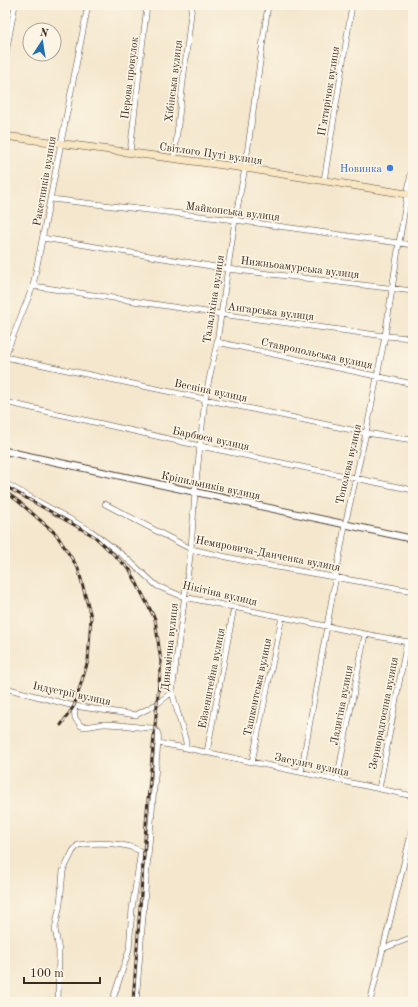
<svg xmlns="http://www.w3.org/2000/svg" width="418" height="1007" viewBox="0 0 418 1007" font-family="'Old Standard TT',serif">
	<style>
		.lines { fill: none; stroke-linecap: round; stroke-linejoin: round }
		.minor-casing { stroke: #574638; stroke-width: 6 }
		.tertiary-casing { stroke: #574638; stroke-width: 8 }
		.secondary-casing { stroke: #574638; stroke-width: 8 }
		.minor { stroke: #fff; stroke-width: 5 }
		.tertiary { stroke: #fff; stroke-width: 6 }
		.secondary { stroke: #f9e7c3; stroke-width: 7 }
		.rail-casing { stroke: #3b2a1e; stroke-width: 3 }
		.rail { stroke: #fcf5e5; stroke-width: 1.5; stroke-dasharray: 4.5; stroke-linecap: butt }
		.shop-dot { fill: #3f7fe0; stroke: #fcf5e5; stroke-width: 1.5 }
		.labels { text-anchor: middle; stroke-width: 3.5; stroke-linejoin: round; paint-order: stroke }
		.street-label { font-size: 11px; fill: #3b2a1e; stroke: #fcf5e5 }
		.shop-label { font-size: 11px; fill: #366cbe; stroke: #fcf5e5; text-anchor: end }
	</style>
	<rect width="100%" height="100%" fill="#fcf5e5"/>
	<filter id="ink" filterUnits="userSpaceOnUse"><feTurbulence type="fractalNoise" baseFrequency=".025" numOctaves="2"/><feDisplacementMap in="SourceGraphic" scale="8" xChannelSelector="R" yChannelSelector="G"/><feConvolveMatrix kernelMatrix="1 2 1 2 8 2 1 2 1" color-interpolation-filters="sRGB"/></filter>
	<filter id="wash" filterUnits="userSpaceOnUse"><feTurbulence type="fractalNoise" baseFrequency=".012" numOctaves="4" result="noise"/><feDisplacementMap in="SourceGraphic" scale="16" xChannelSelector="R" yChannelSelector="G"/><feGaussianBlur stdDeviation="0.9" result="paint"/><feColorMatrix in="noise" values="0 0 0 0 0 0 0 0 0 0 0 0 0 0 0 0 0 1.4 0 .05"/><feComposite in="paint" operator="in"/></filter>
	<g filter="url(#wash)">
		<rect width="100%" height="100%" fill="#f4e7cd"/>
	</g>
	<g filter="url(#ink)">
		<g class="lines">
			<g class="minor-casing">
				<path id="minor" d="M268 5 245 168 235 220 217 342 205 399 195 492 191 549 172 692 186 742V748L413 796
					M5 58 15 5
					M130 152 147 5
					M174 159 192 5
					M324 181 352 5
					M51 199 235 220 413 245
					M43 238 228 269 413 291
					M33 286 220 314 385 336 413 338
					M217 342 413 384
					M5 356 33 286 88 5
					M5 357 366 433 413 440
					M5 402 200 446 413 490
					M5 483 91 531 125 557 157 586 184 597 365 634 413 643
					M105 504 191 549 254 563 413 591
					M5 688 74 706 136 715 157 704 172 692
					M74 706 75 718 81 726C90 728 97 724 105 724 121 724 137 728 153 728 159 732 159 736 158 743
					M207 752 234 607
					M252 762 282 617
					M301 772 345 525 366 433 385 336 399 243 413 161
					M337 780 365 634
					M379 789 407 641
					M139 872 147 868 158 743 186 748
					M382 949 413 937
					M58 1002 59 951 55 929 60 904 63 871 73 851 78 845C93 842 126 842 140 851V857L132 909 129 950 112 1002
					M136 1002 147 868
					M370 1002 413 826"/>
			</g>
			<g class="tertiary-casing">
				<path id="tertiary" d="M5 451 413 539"/>
			</g>
			<g class="secondary-casing">
				<path id="secondary" d="M5 136 245 168 413 195"/>
			</g>
			<use href="#minor" class="minor"/>
			<use href="#tertiary" class="tertiary"/>
			<use href="#secondary" class="secondary"/>
			<g class="rail-casing">
				<path id="rail" d="M5 486 94 536 130 570 155 619 161 662 147 811 133 1002
					M7 493 18 501 56 534 78 568 91 617 88 661 74 706 61 725"/>
			</g>
			<use href="#rail" class="rail"/>
		</g>
	</g>
	<circle class="shop-dot" cx="390" cy="168" r="4"/>
	<g class="labels">
		<g class="street-label">
			<text transform="translate(129 78) rotate(-83)" y="4">Перова провулок</text>
			<text transform="translate(173 81) rotate(-83)" y="4">Хібінська вулиця</text>
			<text transform="translate(328 91) rotate(-81)" y="4">П’ятирічок вулиця</text>
			<text transform="translate(211 153) rotate(8)" y="4">Світлого Путі вулиця</text>
			<text transform="translate(44 181) rotate(-80)" y="4">Ракетників вулиця</text>
			<text transform="translate(233 211) rotate(7)" y="4">Майкопська вулиця</text>
			<text transform="translate(300 267) rotate(7)" y="4">Нижньоамурська вулиця</text>
			<text transform="translate(213 299) rotate(-81)" y="4">Талаліхіна вулиця</text>
			<text transform="translate(271 311) rotate(7)" y="4">Ангарська вулиця</text>
			<text transform="translate(317 353) rotate(12)" y="4">Ставропольська вулиця</text>
			<text transform="translate(211 390) rotate(12)" y="4">Весніна вулиця</text>
			<text transform="translate(211 438) rotate(12)" y="4">Барбюса вулиця</text>
			<text transform="translate(348 464) rotate(-77)" y="4">Тополєва вулиця</text>
			<text transform="translate(211 485) rotate(12)" y="4">Кріпильників вулиця</text>
			<text transform="translate(268 553) rotate(11)" y="4">Немировича-Данченка вулиця</text>
			<text transform="translate(220 593) rotate(13)" y="4">Нікітіна вулиця</text>
			<text transform="translate(169 647) rotate(-84)" y="4">Динамічна вулиця</text>
			<text transform="translate(211 678) rotate(-79)" y="4">Ейзенштейна вулиця</text>
			<text transform="translate(257 687) rotate(-78)" y="4">Ташкентська вулиця</text>
			<text transform="translate(72 693) rotate(12)" y="4">Індустрії вулиця</text>
			<text transform="translate(341 705) rotate(-79)" y="4">Ладигіна вулиця</text>
			<text transform="translate(383 713) rotate(-79)" y="4">Зернорадгоспна вулиця</text>
			<text transform="translate(312 764) rotate(12)" y="4">Засулич вулиця</text>
		</g>
		<g class="shop-label">
			<text x="382" y="172">Новинка</text>
		</g>
	</g>
	<rect width="418" height="1007" fill="none" stroke="#fcf5e5" stroke-width="20"/>
	<g transform="translate(42 42) rotate(12)"><circle r="19" fill="#fcf5e5" stroke="#afa495"/>
	<path d="M0-3L7 15L0 10L-7 15Z" fill="#1f6fb2"/>
	<text y="-6" font-size="11" font-weight="bold" text-anchor="middle" fill="#3b2a1e">N</text>
	</g>
	<path d="M24 977v6h76v-6" fill="none" stroke="#3b2a1e" stroke-width="2"/>
	<text x="30" y="977" font-size="12" fill="#3b2a1e" stroke="#fcf5e5" stroke-width="3" paint-order="stroke">100 m</text>
</svg>
